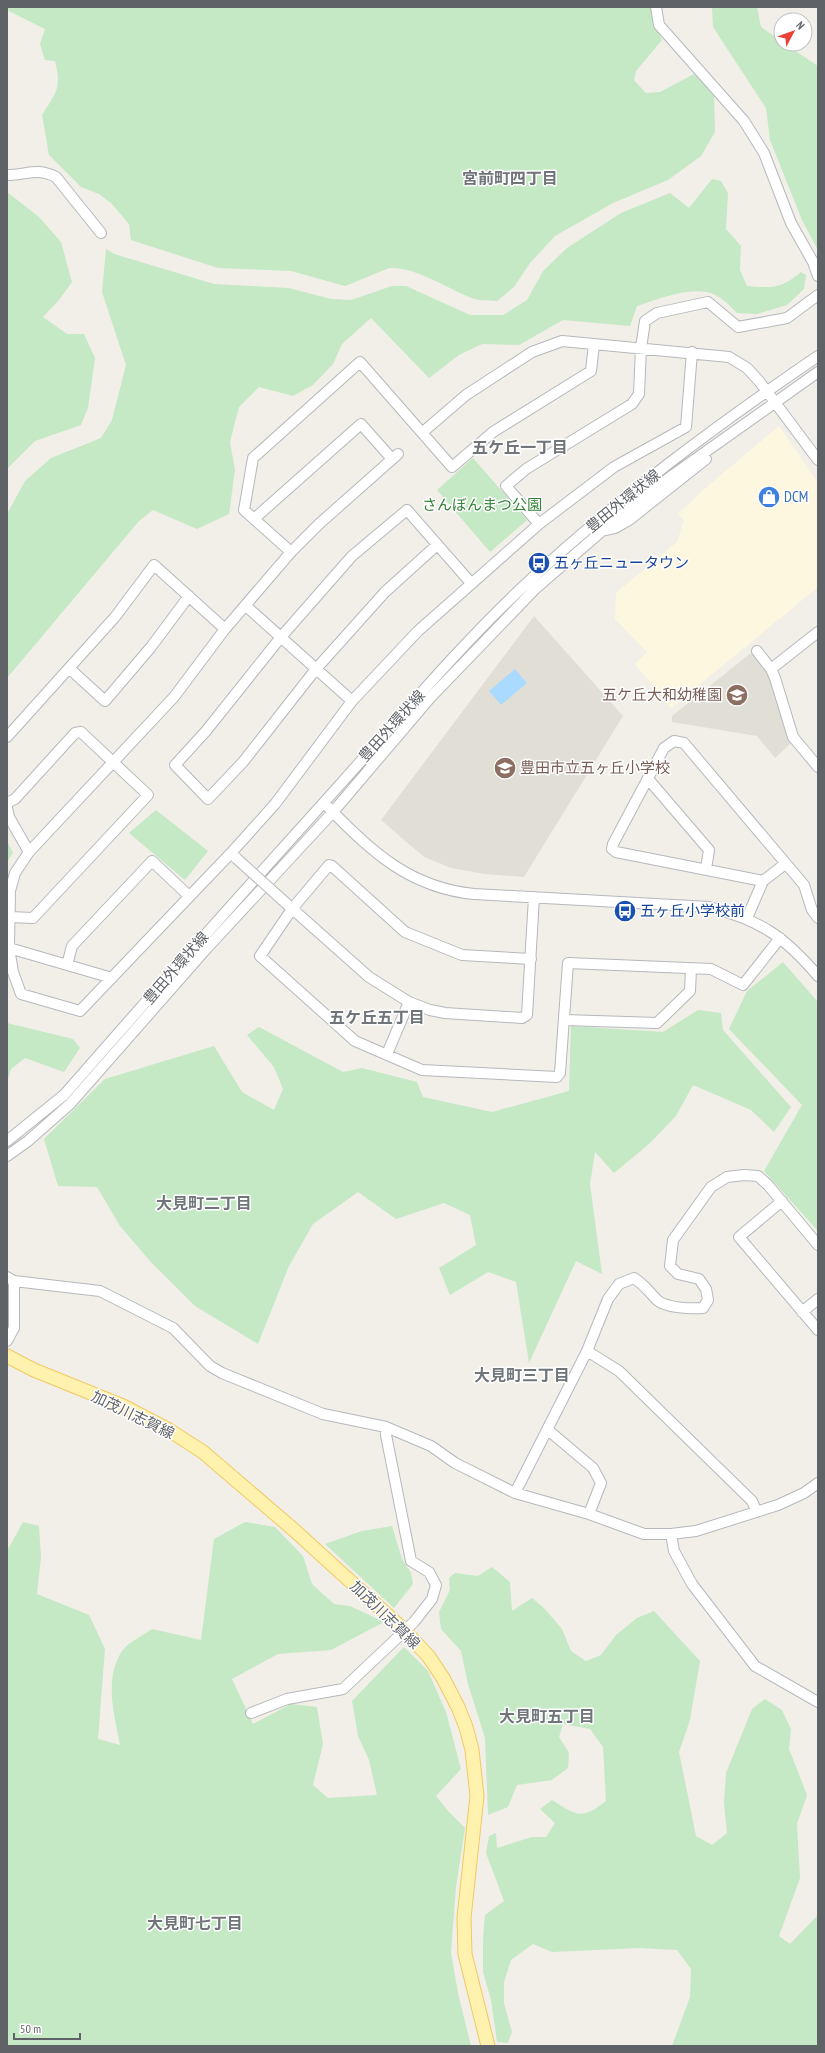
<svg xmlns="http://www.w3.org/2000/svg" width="825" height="2053" viewBox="0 0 825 2053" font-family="'PT Sans Narrow','Noto Sans JP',sans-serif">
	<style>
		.commercial { fill: #fef7e0 }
		.education { fill: #e1ded6 }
		.green { fill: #c5e8c5 }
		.water { fill: #aadaff }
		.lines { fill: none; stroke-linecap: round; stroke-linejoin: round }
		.minor-casing { stroke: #b5b8bc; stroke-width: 12 }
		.major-casing { stroke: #f2c960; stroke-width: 15 }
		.minor { stroke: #fff; stroke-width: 10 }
		.major { stroke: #fff2af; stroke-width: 13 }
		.minor-bridge-casing { stroke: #b5b8bc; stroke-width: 12; stroke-linecap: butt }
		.minor-bridge { stroke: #fff; stroke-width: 10 }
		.labels { text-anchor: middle; stroke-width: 3; stroke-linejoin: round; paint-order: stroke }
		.shop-label { font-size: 15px; fill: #366cbe; stroke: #fff; text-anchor: start }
		.street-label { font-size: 15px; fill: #5f6368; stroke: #fff }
		.park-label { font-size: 15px; fill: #348238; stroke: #fff }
		.transit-label { font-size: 15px; fill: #164399; stroke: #fff; text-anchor: start }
		.education-label { font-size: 15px; fill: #785e54; stroke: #fff; text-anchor: end }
		.neighbourhood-label { font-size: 16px; font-weight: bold; fill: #70757a; stroke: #fff }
	</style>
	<rect width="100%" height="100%" fill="#f1efe8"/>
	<path class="commercial" d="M779 426 818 483V587L671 708 635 664 647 652 615 619 616 593 677 542 684 520 678 514 709 485Z"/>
	<path class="education" d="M534 616 623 716 524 877 485 874 451 868 424 857 381 820Z
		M751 653 769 674 792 742 775 758 757 736 672 722V716Z"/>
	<path class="green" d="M7 7H651L655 26 662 40 636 71 634 80 646 93 660 92 694 74 714 94 715 132 701 156 668 180 613 203 555 236 530 263 514 287 497 301C489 300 479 301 472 298 448 289 415 266 389 268L345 286 291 271 218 268 131 240 129 224 112 204 99 194 81 187 49 155 42 115C56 93 62 88 55 61L45 60 40 44 45 29 9 11Z
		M712 7H757L761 27 781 41V44H785L818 66V250L802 220 770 140 766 108 713 27Z
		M712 179 721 181 728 193 726 229 741 246 740 270 747 286C772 288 781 289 801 272L806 275 804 289 787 305 757 314 737 313C729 305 719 294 707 292 684 288 658 299 637 306L630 326 563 320 519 345 482 344 459 355 429 378 371 318 342 344 333 364 313 385 293 396 259 387 239 407 230 442 235 470 229 514 197 529 153 510 139 521 7 678V514L25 481 51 458 101 438 112 420 126 365 102 292 106 249 114 254 214 284 289 288 331 299 351 300 392 286H406L470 315H503L527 300 543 271 567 248 621 213 670 193 689 208Z
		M7 192 39 217 61 242 72 282 59 300 43 317 67 334H84L95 358 88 408 81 425 35 441 7 469Z
		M473 458 527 520 490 552 437 490Z
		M156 810 208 851 185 880 129 833Z
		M7 841 13 853 7 862Z
		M783 962 818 1002V1231L764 1171 802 1105 729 1029 747 991Z
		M698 1010 721 1013 723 1030 791 1107 774 1132 751 1110 693 1085 676 1116 649 1144 614 1173 595 1152 590 1184 602 1274 576 1261 529 1363 516 1282 488 1272 450 1295 439 1268 476 1245 470 1215 444 1203 396 1219 358 1192 313 1224 289 1266 258 1344 195 1306 150 1261 120 1226 97 1187 58 1186 44 1139 105 1079 214 1046 242 1092 274 1110 283 1089 274 1067 247 1035 259 1027 343 1072 362 1068 417 1082 423 1097 492 1112 569 1091 571 1026 663 1032Z
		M7 1023 73 1039 80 1048 64 1072 25 1058 11 1069 7 1083Z
		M23 1522 39 1526 41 1557 37 1594 89 1615 105 1649 98 1739 120 1745C114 1714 104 1679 122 1651 128 1642 144 1635 152 1629L201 1640 214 1539 245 1522 275 1527 303 1556 312 1584 334 1604 350 1606 384 1622 331 1650 278 1654 232 1679 253 1724 291 1704 317 1707 323 1744 313 1785 328 1798 377 1795 369 1760 358 1736 352 1701 404 1647 428 1671 446 1712 461 1769 436 1796 448 1811 465 1828 456 1887 451 1952 458 1993 471 2046H7V1551Z
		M392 1526 402 1559 411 1573 413 1584 394 1608 325 1544 362 1531Z
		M492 1567 510 1582 512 1611 532 1598 544 1608 562 1629 571 1651 586 1661 601 1655 616 1635 637 1618 654 1611 700 1661 690 1720 679 1752 696 1836 712 1845 727 1833 724 1803 726 1773 752 1709 765 1699 782 1710 791 1729 789 1749 807 1795 797 1824 800 1878 779 1936 790 1944 818 1915V2046H672L690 1997 691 1969 677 1950 639 1948 552 1952 533 1944 511 1960 504 1982V2003L512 2032 508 2043 497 2042 491 2000 483 1972V1938L485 1915 504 1901 486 1853 489 1836 496 1833 497 1848 532 1837H546L555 1823 540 1809 552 1800C577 1816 582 1820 606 1801L603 1747 590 1729 563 1724 559 1737 569 1753 568 1768 552 1780 517 1785 508 1807 488 1815 485 1738 468 1684 461 1651 441 1629 439 1612 450 1590 449 1578 455 1573 478 1576Z"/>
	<path class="water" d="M515 669 527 683 501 705 489 691Z"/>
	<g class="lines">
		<g class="minor-casing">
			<path id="minor" d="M656 7 659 25 744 121 764 153 791 223 813 262 818 276
				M7 175C27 175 36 167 56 177L101 233
				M423 432 466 395 532 352 562 341 729 357 747 368 759 381 818 460
				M398 454 319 524 291 552 225 629 174 697 29 852 15 873 10 891 9 948 13 972 21 994 80 1011 231 853 275 804 352 701 418 631 539 524 614 467 686 427 692 352
				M255 518 361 424 392 459
				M539 524 506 486 526 469 632 404 639 394 641 348 645 321 657 313 708 302 738 327 787 318 818 295
				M602 531 615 528 629 520 706 459
				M437 545 385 592 316 669 243 762 208 799 175 765 206 731 281 637 352 556 407 510 471 583
				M291 552 244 510 253 458 360 362 452 467 493 432 591 371 594 344
				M246 606 352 701
				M757 651 771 669 775 678 793 737 818 767
				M70 669 105 701 151 647 189 596
				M771 669 818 632
				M7 737 115 617 154 565 225 629
				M649 780 709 850 706 869
				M7 803 15 799 75 733 81 732 148 795 33 918 10 917
				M328 807C371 852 411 888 474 894L709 907C760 920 784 936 818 976
				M7 808 9 817 29 852
				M785 864 763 881 616 852 612 849 613 844 664 748 674 741 684 743 804 885 812 910 818 918
				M288 905 369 977 409 1002 430 1010 445 1013 522 1018 527 1015 534 897
				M747 918 763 881
				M9 948 112 978
				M531 959 462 955 405 932 332 866 329 865 292 909 260 956 355 1041 422 1070 557 1077 560 1073 568 963 711 969 743 985 780 938
				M67 965 72 946 152 861 189 896
				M564 1020 657 1023 690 991 691 969
				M387 1054 409 1002
				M7 1141 64 1095C154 992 245 890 336 789 399 719 459 646 528 582 618 498 717 425 818 356
				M7 1156 28 1141 70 1104 207 948 333 812 430 698 535 589 617 518 673 475 818 372
				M782 1201 739 1237 818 1330
				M7 1277 14 1281 100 1291 173 1328 210 1366 222 1373 323 1414 386 1427 431 1446 455 1463 515 1493 589 1514 644 1534H671L696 1531 778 1505 804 1493 818 1483
				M802 1312 818 1299
				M7 1341 14 1328V1281
				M587 1351 619 1371 752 1501 757 1512
				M548 1430 593 1468 601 1483 589 1514
				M515 1493 587 1351 608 1299 619 1284 634 1278C646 1286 648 1291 657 1300 666 1308 691 1309 703 1308L708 1300 706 1289 699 1279 678 1274 670 1266 673 1240 711 1187 727 1177 744 1175 758 1176 768 1185 818 1245
				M671 1534 674 1551 692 1584 755 1666 818 1702
				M251 1713 287 1699 343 1689 414 1622 432 1599 436 1585 429 1572 411 1561 386 1435V1427"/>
		</g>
		<g class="major-casing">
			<path id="major" d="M7 1356 34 1370 123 1406 169 1430 203 1452 294 1530 405 1631 429 1657 443 1678 458 1707 466 1727 472 1750 477 1796 464 1918 465 1954 488 2046"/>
		</g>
		<use href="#minor" class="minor"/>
		<use href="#major" class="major"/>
		<g class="minor-bridge-casing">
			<path id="minor-bridge" d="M236 858 288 905"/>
		</g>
		<use href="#minor-bridge" class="minor-bridge"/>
	</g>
	<defs>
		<g id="shop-disc" transform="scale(1.15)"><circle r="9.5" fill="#3f7fe0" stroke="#fff"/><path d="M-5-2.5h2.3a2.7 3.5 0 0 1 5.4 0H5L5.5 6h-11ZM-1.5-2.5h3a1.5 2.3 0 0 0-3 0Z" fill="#fff"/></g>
		<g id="bus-disc" transform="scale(1.15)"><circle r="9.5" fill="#1a4fb4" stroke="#fff"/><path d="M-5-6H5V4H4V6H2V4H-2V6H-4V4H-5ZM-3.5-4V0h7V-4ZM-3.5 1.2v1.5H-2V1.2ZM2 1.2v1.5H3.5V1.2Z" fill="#fff"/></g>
		<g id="school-disc" transform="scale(1.15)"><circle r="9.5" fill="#8d6e63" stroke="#fff"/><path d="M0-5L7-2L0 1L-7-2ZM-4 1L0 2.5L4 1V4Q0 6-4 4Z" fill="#fff"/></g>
	</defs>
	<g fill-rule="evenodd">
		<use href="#shop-disc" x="769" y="497"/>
		<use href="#bus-disc" x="539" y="563"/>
		<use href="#school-disc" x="737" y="695"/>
		<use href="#school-disc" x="505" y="768"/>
		<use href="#bus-disc" x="625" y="911"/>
	</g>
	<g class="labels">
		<g class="shop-label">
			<text x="784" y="502">DCM</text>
		</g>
		<g class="street-label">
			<text transform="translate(623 501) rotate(-39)" y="5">豊田外環状線</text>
			<text transform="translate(392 726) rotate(-48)" y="5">豊田外環状線</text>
			<text transform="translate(176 968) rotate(-49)" y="5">豊田外環状線</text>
			<text transform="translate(133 1415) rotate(26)" y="5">加茂川志賀線</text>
			<text transform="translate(385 1615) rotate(44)" y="5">加茂川志賀線</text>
		</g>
		<g class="park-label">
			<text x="482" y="510">さんぼんまつ公園</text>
		</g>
		<g class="transit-label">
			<text x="554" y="568">五ヶ丘ニュータウン</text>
			<text x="640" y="916">五ヶ丘小学校前</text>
		</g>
		<g class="education-label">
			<text x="722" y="700">五ケ丘大和幼稚園</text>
			<text x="520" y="773" text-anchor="start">豊田市立五ヶ丘小学校</text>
		</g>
		<g class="neighbourhood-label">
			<text x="510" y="184">宮前町四丁目</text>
			<text x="520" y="453">五ケ丘一丁目</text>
			<text x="377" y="1023">五ケ丘五丁目</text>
			<text x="204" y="1209">大見町二丁目</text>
			<text x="522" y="1381">大見町三丁目</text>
			<text x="547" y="1722">大見町五丁目</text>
			<text x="195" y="1929">大見町七丁目</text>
		</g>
	</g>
	<rect width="825" height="2053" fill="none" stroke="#5f6368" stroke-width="16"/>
	<g transform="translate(793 32) rotate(49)"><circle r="19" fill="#ffffff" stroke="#bfc1c3"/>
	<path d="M0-3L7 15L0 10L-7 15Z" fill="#ea4335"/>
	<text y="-6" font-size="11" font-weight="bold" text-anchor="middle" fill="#5f6368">N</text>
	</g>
	<path d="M14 2033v6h66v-6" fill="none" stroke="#5f6368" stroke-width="2"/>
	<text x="20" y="2033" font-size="12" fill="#5f6368" stroke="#ffffff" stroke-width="3" paint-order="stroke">50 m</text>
</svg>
